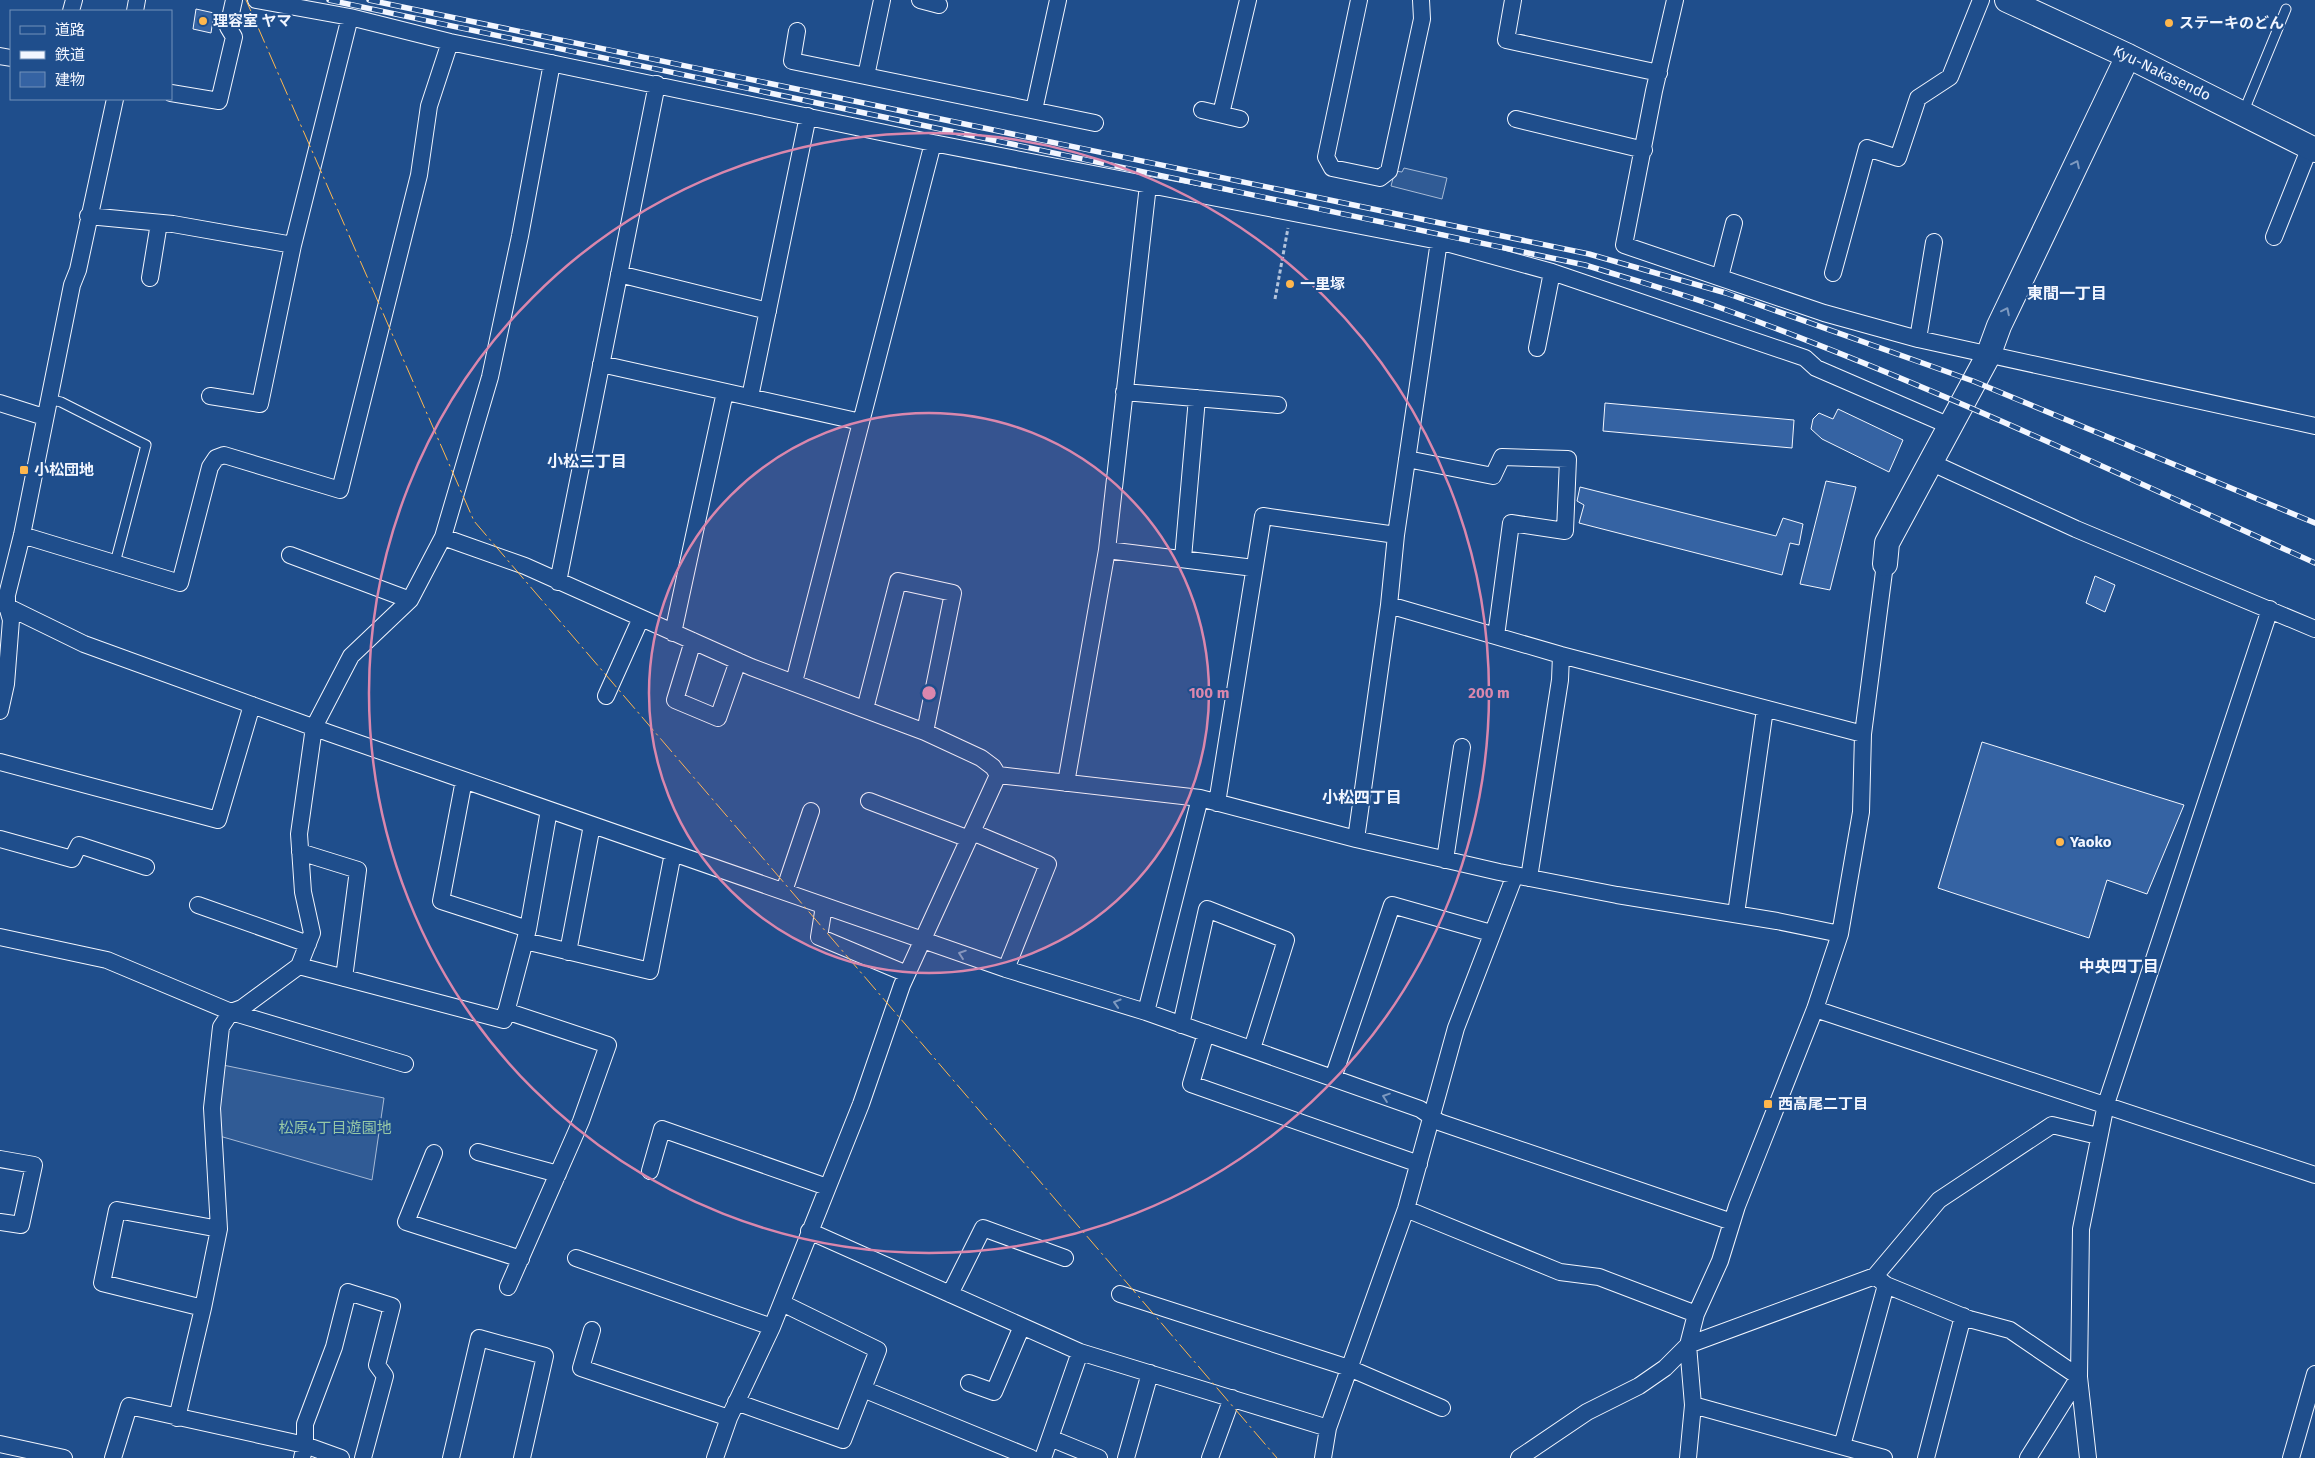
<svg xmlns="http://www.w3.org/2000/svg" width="2315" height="1458" viewBox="0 0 2315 1458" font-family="'Fira Sans','Noto Sans JP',sans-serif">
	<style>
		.built { fill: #305b95; stroke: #a8bbd7 }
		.building { fill: #3563a3; stroke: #f2f6ff }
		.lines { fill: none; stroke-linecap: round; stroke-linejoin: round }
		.lane-casing { stroke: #f2f6ff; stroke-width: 11 }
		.street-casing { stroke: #f2f6ff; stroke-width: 18 }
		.secondary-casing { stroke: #f2f6ff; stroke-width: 26 }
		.path { stroke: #b3c4dc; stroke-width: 3; stroke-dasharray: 4 2.5; stroke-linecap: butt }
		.lane { stroke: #1f4e8c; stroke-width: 9 }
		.street { stroke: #1f4e8c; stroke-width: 16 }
		.secondary { stroke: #1f4e8c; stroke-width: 24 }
		.rail-casing { stroke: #f2f6ff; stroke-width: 5.5 }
		.rail { stroke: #1f4e8c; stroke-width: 4; stroke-dasharray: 11; stroke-linecap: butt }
		.power { stroke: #ffb74d; stroke-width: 1; stroke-dasharray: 18 4 2.5 4; stroke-linecap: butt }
		.oneway { stroke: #7e9ac0 }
		.ring { fill: none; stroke: #da87ad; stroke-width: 2.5 }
		.poi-dot { fill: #ffb74d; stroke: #1f4e8c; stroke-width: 2 }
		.labels { text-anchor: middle; stroke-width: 4; stroke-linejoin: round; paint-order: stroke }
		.poi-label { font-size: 15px; font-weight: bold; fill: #f2f6ff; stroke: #1f4e8c; text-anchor: start }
		.street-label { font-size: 15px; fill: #f2f6ff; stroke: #1f4e8c }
		.park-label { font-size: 15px; fill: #97c8a6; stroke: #1f4e8c }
		.neighbourhood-label { font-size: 16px; font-weight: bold; fill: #f2f6ff; stroke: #1f4e8c }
		.centre { fill: #da87ad; stroke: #1f4e8c; stroke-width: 2.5 }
		.ring-label { font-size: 15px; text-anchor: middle; font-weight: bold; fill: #da87ad; stroke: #1f4e8c; stroke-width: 4; stroke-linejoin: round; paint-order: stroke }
	</style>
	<rect width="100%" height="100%" fill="#1f4e8c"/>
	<path class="built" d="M1404 168 1447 178 1442 199 1391 186 1395 171 1402 172Z
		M218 1064 384 1098 372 1180 216 1135Z"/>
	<path class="building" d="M196 9 214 13 211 33 193 29Z
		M1605 403 1794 420 1792 448 1603 431Z
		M1838 409 1903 440 1889 472 1822 439 1811 429 1813 419 1819 413 1833 419Z
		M1826 481 1856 487 1830 590 1800 584Z
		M1580 487 1776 536 1783 518 1803 524 1799 545 1790 543 1782 575 1579 523 1584 505 1577 501Z
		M2095 576 2115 585 2105 612 2086 603Z
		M1982 742 2184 805 2147 894 2107 880 2089 938 1938 888Z"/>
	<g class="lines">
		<g class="lane-casing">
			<path id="lane" d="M2243 113 2286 9
				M48 399 61 402 146 445 115 563"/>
		</g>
		<g class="street-casing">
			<path id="street" d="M256 0 350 17 450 42 933 143 1439 241 1552 272 1805 358 1816 368 1950 426
				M920 0 939 5
				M1359 0 1326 157 1332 168 1380 178 1389 171 1422 19 1421 0
				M1513 0 1506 40 1659 73
				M1675 0 1654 91 1624 245 1824 313 1918 339 2315 426
				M71 11 74 0
				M135 11 137 0
				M797 31 792 61 1095 123
				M0 56 11 58
				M866 76 882 0
				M171 93 219 101 234 37 228 27 234 0
				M1034 110 1058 0
				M1202 110 1240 119
				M1221 114 1248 0
				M1516 119 1644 150
				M88 216 173 224 293 245 350 17
				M2274 237 2310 147
				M1833 273 1867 148 1898 158 1918 98 1950 77 1981 0
				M619 274 768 311
				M1720 277 1734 223
				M150 278 159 223
				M1918 339 1934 242
				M1537 348 1552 272
				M601 364 861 422
				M1124 392 1278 405
				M210 396 260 404 293 245
				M750 397 808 116
				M0 403 44 417
				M1407 459 1493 476 1502 457 1568 459 1565 531 1511 523 1496 636
				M1930 462 2076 529 2315 629
				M22 535 180 583 210 467 216 458 224 455 340 490 419 175 429 106 450 42
				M443 537 525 566 751 667 925 732 981 758 993 767 998 775
				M1107 550 1254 568
				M290 555 410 600
				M1183 558 1197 398
				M558 582 657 84
				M0 603 84 644 329 733 1006 969 1146 1012 1420 1109 1439 1122 1732 1222
				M1389 605 1561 655 1863 734
				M673 633 725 392
				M693 641 675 700 718 718 738 661
				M794 682 933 143
				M606 696 641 618
				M865 709 898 581 953 593 925 732
				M0 711 6 684 11 620 7 606V595L22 535 72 285 78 270 115 99
				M0 762 218 820 252 705
				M998 775 1200 798 1356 839 1499 872 1617 895 1777 921 1840 934
				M464 780 441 901 528 929
				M1066 783 1107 550 1148 185
				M869 801 969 839
				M1217 803 1263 516 1396 535
				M972 832 1048 864 1006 969
				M0 839 72 859 79 845 146 867
				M1356 839 1389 605 1396 535 1439 241
				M300 852 358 870 344 978
				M1445 860 1462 747
				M1529 878 1560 680 1561 655
				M784 891 811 811
				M198 905 308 944
				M824 906 819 937 907 974
				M1736 914 1765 709
				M0 937 107 960 231 1012 242 1008 299 966 312 933 303 892 299 834 314 727 351 656 410 600 443 537 490 377 520 236 552 63
				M525 941 650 971 673 853
				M568 952 592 825
				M299 966 504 1020 528 929 549 810
				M1815 1009 2315 1175
				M506 1011 608 1045 581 1121 508 1287
				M1146 1012 1200 798
				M1181 1025 1207 909 1286 940 1252 1049
				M1206 1033 1191 1084 1419 1164
				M1333 1078 1392 905 1491 933
				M478 1152 558 1174
				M434 1153 406 1222 521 1259
				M0 1159 34 1165 21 1225 0 1222
				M650 1171 662 1129 827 1187
				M1406 1209 1560 1272 1599 1277 1696 1314
				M809 1231 1080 1352 1328 1428
				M576 1258 772 1327
				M1875 1276 1939 1200 2052 1125 2098 1136
				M950 1294 983 1228 1065 1258
				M1120 1294 1349 1368 1442 1408
				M203 1308 102 1283 117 1210 219 1229
				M592 1330 581 1368 729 1418
				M969 1383 994 1392 1022 1326
				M863 1389 1031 1458
				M736 1402 843 1440 878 1350 782 1303
				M1693 1405 1884 1458
				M177 1418 203 1308 219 1229 212 1108 221 1027 231 1012 405 1064
				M1050 1438 1099 1458
				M0 1444 64 1458
				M1842 1446 1886 1285
				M113 1458 129 1406 305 1445 341 1458
				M302 1458 305 1445V1424L334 1347 348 1292 392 1306 377 1365 385 1376 363 1458
				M451 1458 479 1338 545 1356 522 1458
				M715 1458 729 1418 772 1327 861 1104 902 985 998 775
				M1043 1458 1080 1352
				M1126 1458 1150 1373
				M1210 1458 1232 1398
				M1323 1458 1328 1428 1406 1209 1456 1028 1515 875
				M1519 1458 1587 1412 1639 1386 1665 1368 1688 1345 1875 1276 1886 1285 1969 1319 2010 1330 2079 1377
				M1688 1458 1693 1405 1688 1345 1696 1314 1720 1261 1737 1206 1815 1009 1840 934 1861 812 1863 734 1885 564
				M1926 1458 1963 1316
				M2028 1458 2079 1377
				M2088 1458 2079 1377 2081 1229 2106 1104 2270 609
				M2291 1458 2315 1374"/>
		</g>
		<g class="secondary-casing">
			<path id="secondary" d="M2007 0 2128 56 2315 150
				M1885 564 1887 543 1988 356 1999 326 2128 56"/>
		</g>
		<path class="path" d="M1275 299 1288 228"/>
		<use href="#lane" class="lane"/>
		<use href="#street" class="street"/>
		<use href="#secondary" class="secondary"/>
		<g class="rail-casing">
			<path id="rail" d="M329 0 1585 265C1630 279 1676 292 1721 308 1923 381 2119 474 2315 563
				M369 0 1589 254 1726 293 1973 381 2315 523"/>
		</g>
		<use href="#rail" class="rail"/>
		<path class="power" d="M246 0 474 521 1277 1458"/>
	</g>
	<defs><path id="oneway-chevron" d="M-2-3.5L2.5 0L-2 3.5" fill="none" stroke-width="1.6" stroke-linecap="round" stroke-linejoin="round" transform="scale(1.25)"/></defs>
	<g class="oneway">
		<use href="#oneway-chevron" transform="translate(2076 164) rotate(-64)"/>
		<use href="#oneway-chevron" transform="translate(2006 311) rotate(-64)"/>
		<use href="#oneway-chevron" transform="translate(962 954) rotate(-161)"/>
		<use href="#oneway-chevron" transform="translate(1117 1003) rotate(-163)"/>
		<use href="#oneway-chevron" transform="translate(1386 1097) rotate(-161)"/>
	</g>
	<circle cx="929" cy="693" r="280" fill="#da87ad" fill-opacity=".12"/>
	<g class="ring">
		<circle cx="929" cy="693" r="280"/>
		<circle cx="929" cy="693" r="560"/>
	</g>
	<g class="poi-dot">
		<circle cx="203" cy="21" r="5"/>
		<circle cx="2169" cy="23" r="5"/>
		<circle cx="1290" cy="284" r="5"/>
		<rect x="19" y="465" width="10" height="10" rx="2.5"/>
		<circle cx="2060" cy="842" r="5"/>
		<rect x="1763" y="1099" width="10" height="10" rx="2.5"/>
	</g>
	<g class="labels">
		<g class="poi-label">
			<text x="213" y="26">理容室 ヤマ</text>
			<text x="2179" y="28">ステーキのどん</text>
			<text x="1300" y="289">一里塚</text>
			<text x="34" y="475">小松団地</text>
			<text x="2070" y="847">Yaoko</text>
			<text x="1778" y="1109">西高尾二丁目</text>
		</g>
		<g class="street-label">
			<text transform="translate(2162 73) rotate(26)" y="5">Kyu-Nakasendo</text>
		</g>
		<g class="park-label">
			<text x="335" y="1133">松原4丁目遊園地</text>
		</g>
		<g class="neighbourhood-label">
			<text x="2067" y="299">東間一丁目</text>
			<text x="587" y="467">小松三丁目</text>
			<text x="1362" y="803">小松四丁目</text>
			<text x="2119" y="972">中央四丁目</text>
		</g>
	</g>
	<circle cx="929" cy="693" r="8" class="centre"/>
	<g class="ring-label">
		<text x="1209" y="698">100 m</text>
		<text x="1489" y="698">200 m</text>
	</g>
	<rect x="10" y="10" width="162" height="90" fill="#1f4e8c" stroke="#7391ba"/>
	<rect x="20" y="26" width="25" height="8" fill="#1f4e8c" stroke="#7391ba"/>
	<text x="55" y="35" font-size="15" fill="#f2f6ff">道路</text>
	<rect x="20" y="51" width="25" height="8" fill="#f2f6ff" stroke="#7391ba"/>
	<text x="55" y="60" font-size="15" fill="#f2f6ff">鉄道</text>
	<rect x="20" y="72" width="25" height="15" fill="#3563a3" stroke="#7391ba"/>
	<text x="55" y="85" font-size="15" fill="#f2f6ff">建物</text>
</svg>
